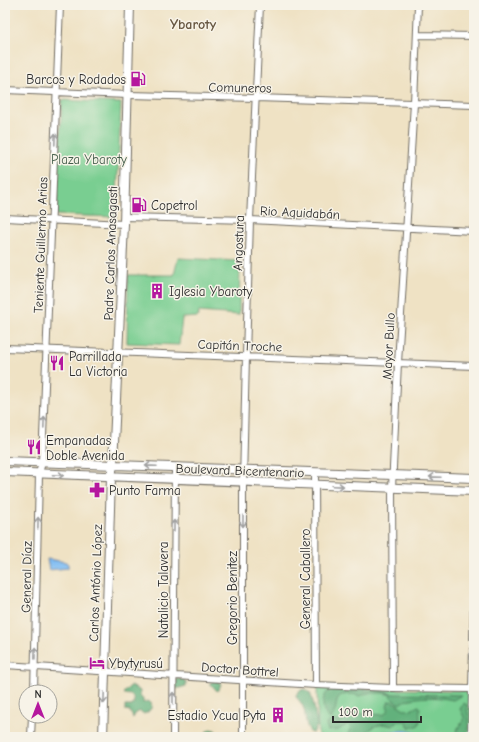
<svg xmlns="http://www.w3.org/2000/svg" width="479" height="742" viewBox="0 0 479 742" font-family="'Comic Neue',sans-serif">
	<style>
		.green { fill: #79ce91; stroke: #527c5e }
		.forest { fill: #62b17b; stroke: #466e53 }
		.water { fill: #81bdf3; stroke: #56748f }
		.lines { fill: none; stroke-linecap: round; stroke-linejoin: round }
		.minor-casing { stroke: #706b61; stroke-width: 8 }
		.major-casing { stroke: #706b61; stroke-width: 10 }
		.minor { stroke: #fff; stroke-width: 6 }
		.major { stroke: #fff; stroke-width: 8 }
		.oneway { stroke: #a0a0a0 }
		.labels { text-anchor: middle; stroke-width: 3; stroke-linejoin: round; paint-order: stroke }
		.poi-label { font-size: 13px; fill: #2b2b2b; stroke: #f7f3e8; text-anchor: start }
		.street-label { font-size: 13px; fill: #2b2b2b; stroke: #f7f3e8 }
		.park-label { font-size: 13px; fill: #425c4a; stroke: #f7f3e8 }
		.neighbourhood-label { font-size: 14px; font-weight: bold; fill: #685843; stroke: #f7f3e8 }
	</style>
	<rect width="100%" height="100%" fill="#f7f3e8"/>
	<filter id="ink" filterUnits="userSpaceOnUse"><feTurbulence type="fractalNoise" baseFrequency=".025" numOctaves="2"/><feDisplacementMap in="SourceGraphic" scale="8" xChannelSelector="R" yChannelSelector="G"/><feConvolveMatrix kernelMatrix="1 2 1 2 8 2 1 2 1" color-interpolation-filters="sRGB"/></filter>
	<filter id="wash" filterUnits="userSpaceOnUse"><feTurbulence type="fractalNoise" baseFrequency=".012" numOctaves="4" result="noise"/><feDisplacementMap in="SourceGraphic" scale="16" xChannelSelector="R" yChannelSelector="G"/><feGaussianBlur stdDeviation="0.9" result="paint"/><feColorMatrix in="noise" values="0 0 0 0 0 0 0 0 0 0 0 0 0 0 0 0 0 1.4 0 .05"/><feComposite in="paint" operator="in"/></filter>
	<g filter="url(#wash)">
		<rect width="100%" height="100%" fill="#efe2c4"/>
		<path class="green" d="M62 100 121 103 116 217 56 215Z
			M178 258 240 261 239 315 199 312 198 317 182 318 179 345 127 343 128 275H174Z
			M317 687 474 691V737H318Z"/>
		<path class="forest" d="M176 679H183L186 682V686L176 689Z
			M213 681H218L221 684 219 689 217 691 210 683Z
			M130 686 136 688 140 691V696L143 699V703L148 701 151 703 152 707 148 712 144 714 140 711 135 714 133 718 130 711 125 710V706H132L134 702C132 691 128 697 123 693Z
			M304 689 310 693C314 702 316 716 317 726L313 733H311C300 719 311 712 296 697V695L299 691Z
			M331 689 344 691 378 690 393 694 462 695 453 700C440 697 425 696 411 699 407 699 404 702 400 704L393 700 391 695 382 693H367L360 696 353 694 341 695C334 701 338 711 331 718H328C321 709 321 695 331 689Z
			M389 701C398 702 403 713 413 709 415 708 417 706 419 706L420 708C418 718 425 729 409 727L406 721C400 721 397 720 393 726L384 724 375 726 365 733 362 737H351L348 734 351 727 348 724 338 730 328 731 326 724C330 720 335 720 340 722 348 717 353 713 363 713L364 715 368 713 373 714 383 715 389 710 387 706Z
			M464 703 467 705C467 710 468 713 469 718 470 724 467 731 465 737H455L458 728 464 720V717L460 709Z
			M210 729 215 730 218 734 217 737H208L206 732Z"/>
		<path class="water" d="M47 559 66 562 68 564V568L49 570Z
			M409 730 427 737H375L383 732Z"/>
	</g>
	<g filter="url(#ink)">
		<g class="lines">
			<g class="minor-casing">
				<path id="minor" d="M417 35 474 36
					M5 90 128 95 256 98 474 105
					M124 217 250 220 474 231
					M5 218 124 224
					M5 348 474 366
					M315 472 316 685
					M5 665 316 685 393 688 474 689
					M393 688 392 488 398 363 414 103 418 5
					M34 692 39 474 42 462 60 5
					M31 737 32 716
					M173 737 175 467
					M243 737V482L246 356 250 220 260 5
					M471 737 474 595"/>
			</g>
			<g class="major-casing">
				<path id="major" d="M5 461 474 478
					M5 472 474 491
					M103 737 111 477 113 465 124 224 130 5"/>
			</g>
			<use href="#minor" class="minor"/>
			<use href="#major" class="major"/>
		</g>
		<defs><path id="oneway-shaft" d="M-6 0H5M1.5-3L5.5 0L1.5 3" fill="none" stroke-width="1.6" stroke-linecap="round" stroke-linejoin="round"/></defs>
		<g class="oneway">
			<use href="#oneway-shaft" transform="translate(55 139) rotate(-88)"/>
			<use href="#oneway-shaft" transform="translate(44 423) rotate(-88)"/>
			<use href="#oneway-shaft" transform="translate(151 466) rotate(-178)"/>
			<use href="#oneway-shaft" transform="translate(58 475) rotate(3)"/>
			<use href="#oneway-shaft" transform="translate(435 477) rotate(-178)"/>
			<use href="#oneway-shaft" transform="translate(338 486) rotate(2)"/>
			<use href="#oneway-shaft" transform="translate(243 521) rotate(90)"/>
			<use href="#oneway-shaft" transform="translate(38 523) rotate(-89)"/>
			<use href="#oneway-shaft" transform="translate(174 526) rotate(-90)"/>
			<use href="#oneway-shaft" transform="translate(35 653) rotate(-89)"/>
			<use href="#oneway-shaft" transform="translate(104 698) rotate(92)"/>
			<use href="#oneway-shaft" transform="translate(173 698) rotate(-90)"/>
		</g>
	</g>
	<defs>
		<g id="fuel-bare" transform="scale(1.2)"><path d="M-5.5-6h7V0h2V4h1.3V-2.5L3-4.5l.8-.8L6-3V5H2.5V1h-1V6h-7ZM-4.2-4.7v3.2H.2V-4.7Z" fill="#b5179e" stroke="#f7f3e8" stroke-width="2.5" paint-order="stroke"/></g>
		<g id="building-bare" transform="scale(1.2)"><path d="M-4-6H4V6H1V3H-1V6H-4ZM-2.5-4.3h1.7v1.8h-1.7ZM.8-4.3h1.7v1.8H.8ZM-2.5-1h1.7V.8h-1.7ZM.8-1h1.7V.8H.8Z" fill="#b5179e" stroke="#f7f3e8" stroke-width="2.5" paint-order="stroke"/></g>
		<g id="restaurant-bare" transform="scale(1.2)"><path d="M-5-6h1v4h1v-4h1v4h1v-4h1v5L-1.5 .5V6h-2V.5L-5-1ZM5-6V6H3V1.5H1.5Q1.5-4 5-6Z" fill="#b5179e" stroke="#f7f3e8" stroke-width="2.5" paint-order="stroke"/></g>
		<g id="pharmacy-bare" transform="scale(1.2)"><path d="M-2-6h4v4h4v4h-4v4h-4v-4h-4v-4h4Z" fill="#b5179e" stroke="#f7f3e8" stroke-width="2.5" paint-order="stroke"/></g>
		<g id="hotel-bare" transform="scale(1.2)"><path d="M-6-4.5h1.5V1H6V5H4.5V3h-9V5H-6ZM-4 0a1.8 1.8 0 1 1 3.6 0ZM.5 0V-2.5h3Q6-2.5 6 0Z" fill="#b5179e" stroke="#f7f3e8" stroke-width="2.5" paint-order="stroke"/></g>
	</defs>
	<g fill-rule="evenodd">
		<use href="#fuel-bare" x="138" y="79"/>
		<use href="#fuel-bare" x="139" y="205"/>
		<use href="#building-bare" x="157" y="291"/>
		<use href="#restaurant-bare" x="57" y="363"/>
		<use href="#restaurant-bare" x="34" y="447"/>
		<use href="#pharmacy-bare" x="97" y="490"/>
		<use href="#hotel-bare" x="97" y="663"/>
		<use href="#building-bare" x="278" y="715"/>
	</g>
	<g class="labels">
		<g class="poi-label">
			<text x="126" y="84" text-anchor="end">Barcos y Rodados</text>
			<text x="151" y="210">Copetrol</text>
			<text x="169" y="296">Iglesia Ybaroty</text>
			<text x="69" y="361">Parrillada<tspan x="69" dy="15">La Victoria</tspan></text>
			<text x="46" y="445">Empanadas<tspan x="46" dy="15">Doble Avenida</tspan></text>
			<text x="109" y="495">Punto Farma</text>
			<text x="109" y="668">Ybytyrusú</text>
			<text x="266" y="720" text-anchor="end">Estadio Ycua Pyta</text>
		</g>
		<g class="street-label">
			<text transform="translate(240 87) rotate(1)" y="5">Comuneros</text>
			<text transform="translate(300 212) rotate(3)" y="5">Rio Aquidabán</text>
			<text transform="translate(238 243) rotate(-88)" y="5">Angostura</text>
			<text transform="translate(40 245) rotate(-88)" y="5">Teniente Guillermo Arias</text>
			<text transform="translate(110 253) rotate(-88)" y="5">Padre Carlos Anasagasti</text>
			<text transform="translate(240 345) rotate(2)" y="5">Capitán Troche</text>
			<text transform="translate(388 346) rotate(-87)" y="5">Mayor Bullo</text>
			<text transform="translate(240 470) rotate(2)" y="5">Boulevard Bicentenario</text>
			<text transform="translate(26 577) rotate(-89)" y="5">General Díaz</text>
			<text transform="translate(305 579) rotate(-90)" y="5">General Caballero</text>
			<text transform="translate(95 583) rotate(-88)" y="5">Carlos António López</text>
			<text transform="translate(163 590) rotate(-90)" y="5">Natalicio Talavera</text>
			<text transform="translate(232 598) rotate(-90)" y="5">Gregorio Benitez</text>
			<text transform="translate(240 669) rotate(4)" y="5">Doctor Bottrel</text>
		</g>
		<g class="park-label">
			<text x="89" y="164">Plaza Ybaroty</text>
		</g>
		<g class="neighbourhood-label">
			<text x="193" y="29">Ybaroty</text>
		</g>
	</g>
	<rect width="479" height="742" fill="none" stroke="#f7f3e8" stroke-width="20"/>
	<g transform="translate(38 704)"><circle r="19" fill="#f7f3e8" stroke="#a5a39c"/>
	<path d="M0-3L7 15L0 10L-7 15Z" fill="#b5179e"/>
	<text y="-6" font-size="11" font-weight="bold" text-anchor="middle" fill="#2b2b2b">N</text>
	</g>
	<path d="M333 716v6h88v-6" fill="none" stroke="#2b2b2b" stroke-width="2"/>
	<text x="339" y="716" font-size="12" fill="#2b2b2b" stroke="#f7f3e8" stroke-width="3" paint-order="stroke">100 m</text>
</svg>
